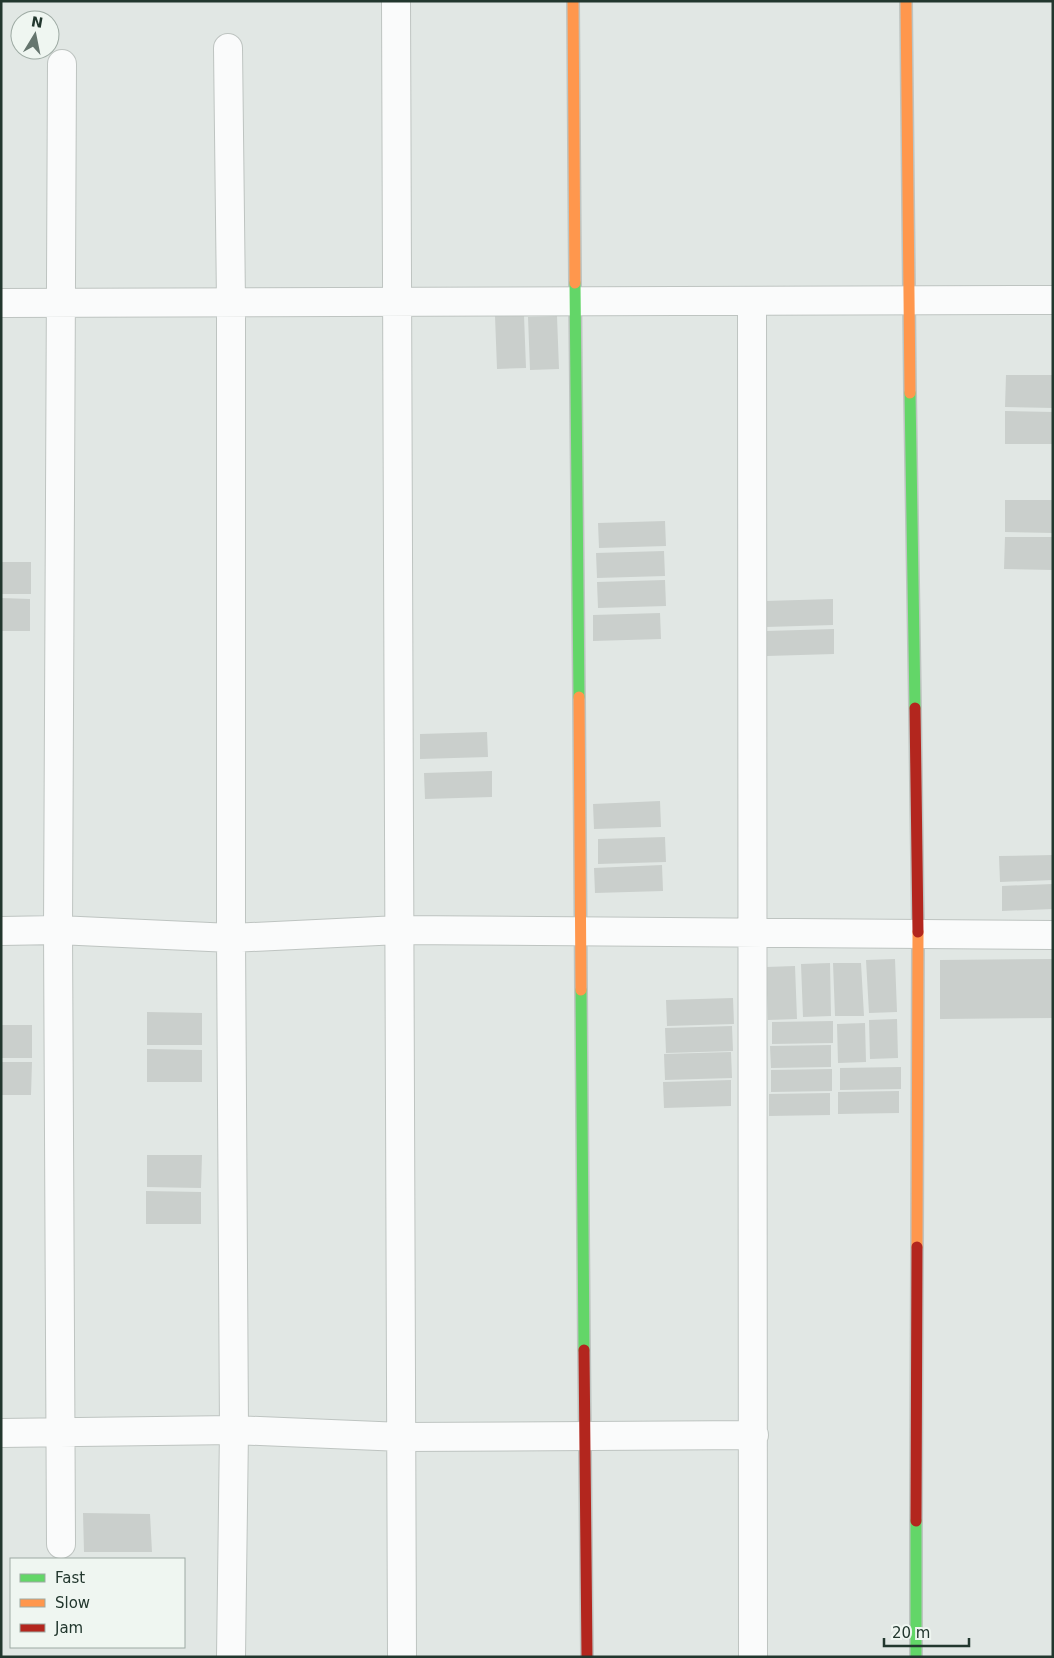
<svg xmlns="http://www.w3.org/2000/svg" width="1054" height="1658" viewBox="0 0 1054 1658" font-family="'DejaVu Sans',sans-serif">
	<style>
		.building { fill: #cacfcc }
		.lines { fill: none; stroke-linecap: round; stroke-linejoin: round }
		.street-casing { stroke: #bec4c1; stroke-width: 30 }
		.fast-casing { stroke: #bec4c1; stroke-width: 14 }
		.slow-casing { stroke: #bec4c1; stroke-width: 14 }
		.jam-casing { stroke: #bec4c1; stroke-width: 14 }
		.street { stroke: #fafbfb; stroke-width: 28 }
		.fast { stroke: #63d668; stroke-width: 11 }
		.slow { stroke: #ff974d; stroke-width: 11 }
		.jam { stroke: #b3261e; stroke-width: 11 }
	</style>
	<rect width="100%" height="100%" fill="#e1e7e4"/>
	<path class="building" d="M524 315 526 368 497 369 495 316Z
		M557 316 559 369 530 370 528 317Z
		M1006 375H1053V408L1005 407Z
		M1005 411 1053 412V444H1005Z
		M1005 500H1053V533L1005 532Z
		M665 521 666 546 599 548 598 523Z
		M1005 537H1053V570L1004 569Z
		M664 551 665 576 597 578 596 553Z
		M1 562H31V594H1Z
		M665 580 666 606 598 608 597 582Z
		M1 598 30 599V631H1Z
		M833 599V625L766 627 765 601Z
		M660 613 661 639 593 641V615Z
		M834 629V654L767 656 766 631Z
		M487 732 488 757 420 759V734Z
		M492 771V797L425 799 424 773Z
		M660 801 661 827 594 829 593 804Z
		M665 837 666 862 598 864V839Z
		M1053 855V880L1000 882 999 856Z
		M662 865 663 891 595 893 594 868Z
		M1053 884V909L1002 911V886Z
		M895 959 897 1012 869 1013 866 960Z
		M1053 959V1018L940 1019V960Z
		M830 963 831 1016 803 1017 801 964Z
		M833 963H861L864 1016H835Z
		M795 966 797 1019 768 1020 766 967Z
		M733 998 734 1024 667 1026 666 1000Z
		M147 1012 202 1013V1045H147Z
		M897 1019 898 1058 870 1059 869 1020Z
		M833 1021V1043L772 1044V1022Z
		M865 1023 866 1062 838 1063 837 1024Z
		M1 1025H32V1058H1Z
		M732 1026 733 1051 666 1053 665 1028Z
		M831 1045V1067L771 1068 770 1046Z
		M147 1049 202 1050V1082H147Z
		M731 1052 732 1078 665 1080 664 1054Z
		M1 1062H32L31 1095H1Z
		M901 1067V1089L840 1090V1068Z
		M832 1069V1091L771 1092V1070Z
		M731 1080V1106L664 1108 663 1082Z
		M899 1091V1113L838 1114V1092Z
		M830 1093V1115L769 1116V1094Z
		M147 1155H202L201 1188 147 1187Z
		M146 1191 201 1192V1224H146Z
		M83 1513 150 1514 152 1552H84Z"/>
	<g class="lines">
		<g class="street-casing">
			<path id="street" d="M396 1 402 1657
				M228 48 231 303V938L234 1430 231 1657
				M752 301 753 1657
				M1 303 1053 300
				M1 931 58 930 231 938 399 930 1053 935
				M1 1433 234 1430 402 1437 754 1435
				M61 1544 58 930 62 64"/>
		</g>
		<g class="fast-casing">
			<path id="fast" d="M575 283 579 697
				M910 393 915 708
				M581 990 584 1350
				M916 1657V1521"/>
		</g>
		<g class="slow-casing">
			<path id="slow" d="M573 1 575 283
				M906 1 910 393
				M579 697 581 990
				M917 1247 918 932"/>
		</g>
		<g class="jam-casing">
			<path id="jam" d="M915 708 918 932
				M584 1350 587 1657
				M916 1521 917 1247"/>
		</g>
		<use href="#street" class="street"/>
		<use href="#fast" class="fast"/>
		<use href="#slow" class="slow"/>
		<use href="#jam" class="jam"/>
	</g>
	<rect width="1054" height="1658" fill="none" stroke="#22372e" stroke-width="5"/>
	<rect x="10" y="1558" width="175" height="90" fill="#eff6f1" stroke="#9daaa3"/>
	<rect x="20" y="1574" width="25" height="8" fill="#63d668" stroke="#9daaa3"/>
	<text x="55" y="1583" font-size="15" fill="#22372e">Fast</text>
	<rect x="20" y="1599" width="25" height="8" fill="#ff974d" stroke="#9daaa3"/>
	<text x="55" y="1608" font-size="15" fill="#22372e">Slow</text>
	<rect x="20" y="1624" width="25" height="8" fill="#b3261e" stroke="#9daaa3"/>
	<text x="55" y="1633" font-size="15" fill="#22372e">Jam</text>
	<g transform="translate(35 35) rotate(10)"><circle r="24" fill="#eff6f1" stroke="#9daaa3"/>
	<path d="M0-4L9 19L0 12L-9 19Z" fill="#65756e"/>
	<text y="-8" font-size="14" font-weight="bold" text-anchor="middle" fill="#22372e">N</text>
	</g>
	<path d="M884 1638v8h85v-8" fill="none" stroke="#22372e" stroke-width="2.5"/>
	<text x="892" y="1638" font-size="15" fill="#22372e" stroke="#eff6f1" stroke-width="4" paint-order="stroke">20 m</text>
</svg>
